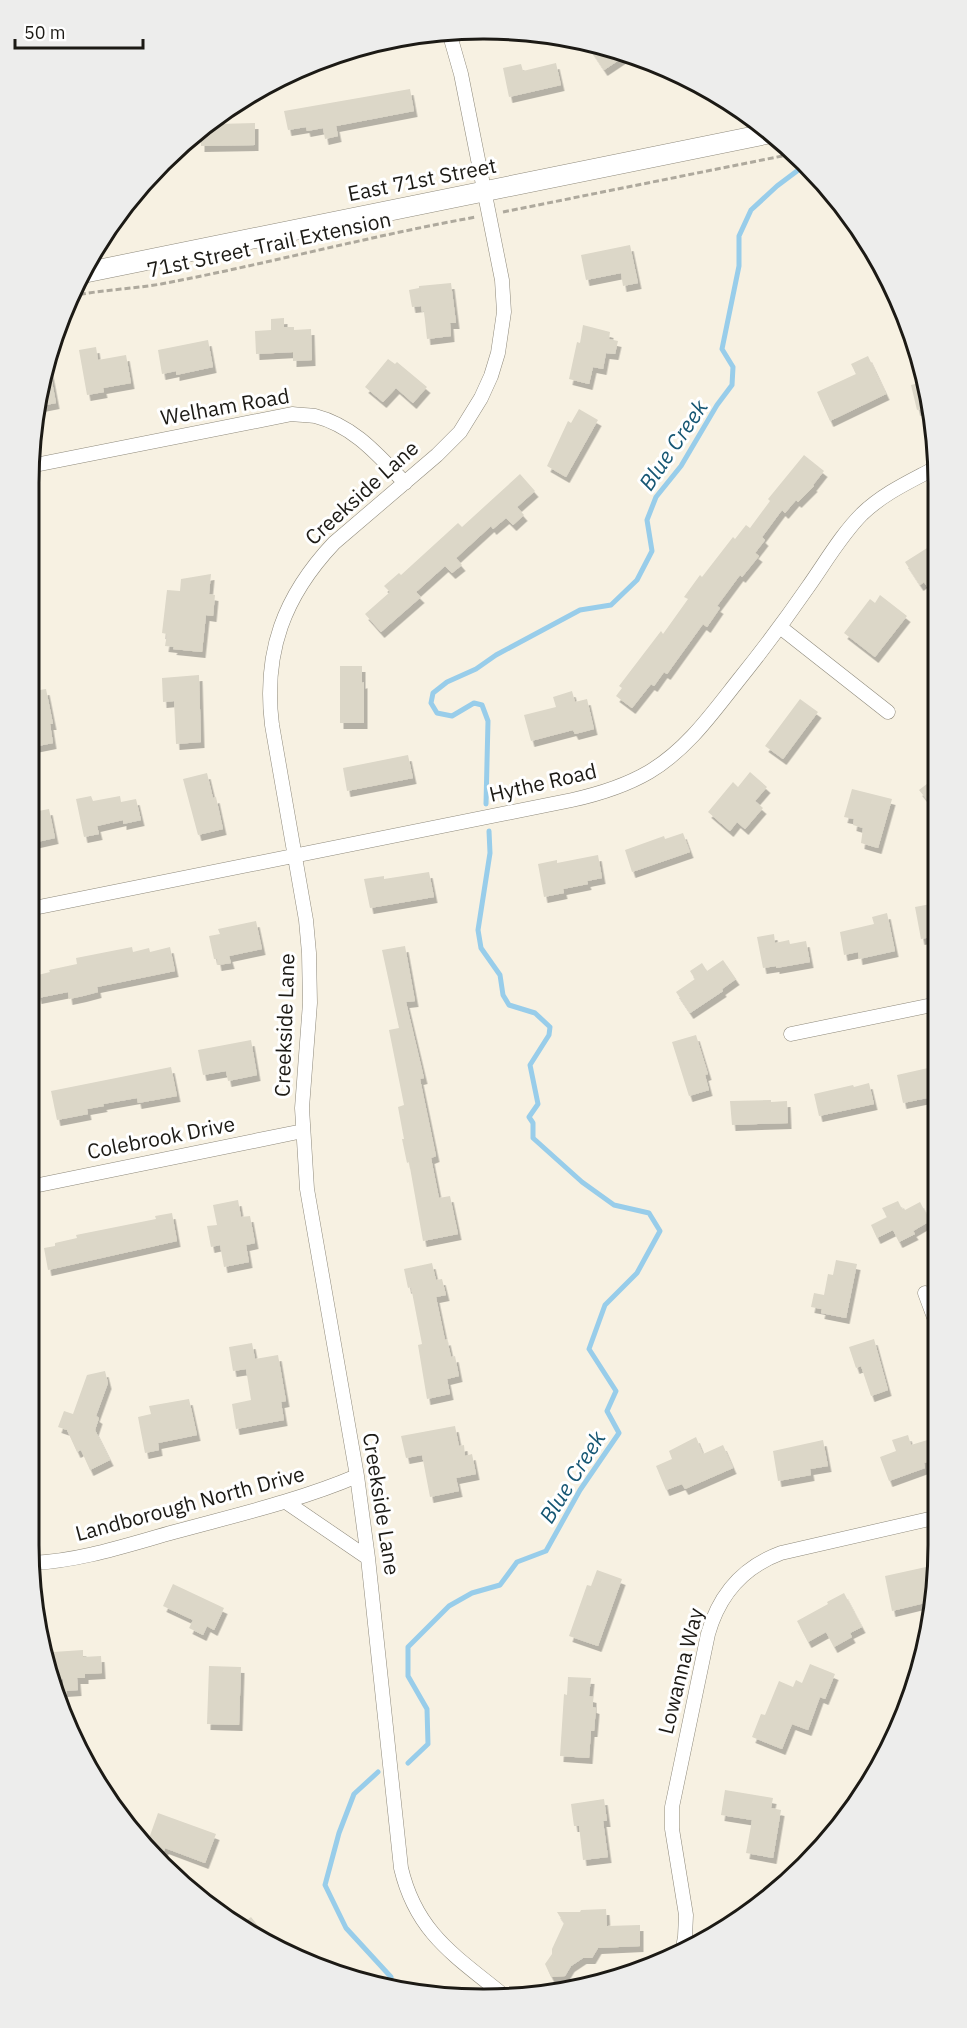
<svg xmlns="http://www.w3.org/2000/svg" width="967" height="2028" viewBox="0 0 967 2028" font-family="'IBM Plex Sans',sans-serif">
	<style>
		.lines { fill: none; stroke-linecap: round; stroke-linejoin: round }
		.stream { stroke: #98cdea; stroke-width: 5 }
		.building { fill: #dcd7c8; filter: url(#shadow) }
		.street-casing { stroke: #8e897b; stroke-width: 15 }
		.secondary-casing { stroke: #8e897b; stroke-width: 21 }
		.path { stroke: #aea99d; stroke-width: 3; stroke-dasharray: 6 3; stroke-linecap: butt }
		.street { stroke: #fff; stroke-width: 14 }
		.secondary { stroke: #fff; stroke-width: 20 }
		.labels { text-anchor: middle; stroke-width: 6; stroke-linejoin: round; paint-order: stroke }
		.street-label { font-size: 21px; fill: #1c1a15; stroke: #fff }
		.water-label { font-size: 22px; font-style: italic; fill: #155673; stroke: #fff }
		.rim { fill: none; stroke: #1c1a15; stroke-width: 3 }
	</style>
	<defs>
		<filter id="shadow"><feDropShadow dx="3.5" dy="6" stdDeviation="0" flood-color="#0004"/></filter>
	</defs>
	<rect width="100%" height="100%" fill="#f7f1e2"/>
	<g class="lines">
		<path class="stream" d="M486 804 488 721 482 705 474 703 452 716 437 713 431 703 433 693 447 682 476 669 496 655 580 610 611 605 637 580 652 551 647 520 656 497 681 466 717 405 732 385 733 367 722 349 739 266V236L751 210 777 186 801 168 803 165
			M408 1763 428 1744 427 1709 408 1676V1647L449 1606 472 1593 500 1585 517 1562 546 1551 580 1490 619 1433 607 1411 616 1391 589 1349 605 1305 637 1273 660 1231 649 1213 614 1205 582 1182 533 1138V1123L529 1117 538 1104 530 1065 549 1035 550 1027 535 1013 509 1005 503 995 500 975 481 948 478 930 490 853 489 831
			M378 1772 354 1794 339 1833 325 1885 346 1928 391 1977 392 1990"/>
	</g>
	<path class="building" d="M585 41 605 47 628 54 604 70Z
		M556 63 561 85 509 97 503 68 521 64 523 71Z
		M410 89 414 111 336 126 338 136 325 139 323 128 307 131 306 127 288 130 284 111Z
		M218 116V124L255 123V145L201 146V130Z
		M630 245 638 283 623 286 621 273 586 280 581 255Z
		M451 283 456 323H450L451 336 427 339 424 311 422 312 421 306 412 307 409 290 419 288V286Z
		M284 318V327H294V330L311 329 312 360 293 361V352L256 354 255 331 271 330V319Z
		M583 325 610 332 609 339 618 341 615 354 606 353 603 369 593 367 589 384 569 379 577 342 580 343Z
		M208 340 213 367 176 375V371L162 374 158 350Z
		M96 347 98 360 126 355 131 383 103 388 104 392 87 395 79 350Z
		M868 356 886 394 830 421 817 392 856 374 851 364Z
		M388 359 395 364 397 362 427 387 413 403 396 388 383 402 365 387Z
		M48 360 56 403 36 407 37 394Z
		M923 382 930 407 917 410 911 385Z
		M579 409 598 420 566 477 547 466 568 421 571 423Z
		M804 455 824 471 813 485 814 486 798 502 796 500 785 513 782 510 762 537 765 540 755 553 759 556 742 577 740 575 717 606 720 608 707 627 703 624 667 674 664 672 654 686 651 684 632 708 616 696 622 688 619 686 661 631 663 634 688 599 684 597 700 575 702 577 733 537 735 539 746 525 750 528 770 501 768 499Z
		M520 474 535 491 517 507 524 515 513 525 506 518 493 529 491 526 456 558 462 565 452 573 445 566 416 592 421 597 381 632 365 614 390 592 384 586 399 573 401 575 458 523 462 527Z
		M935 543V599L924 582 920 585 905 562Z
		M211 574 209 594 215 595 213 616 206 615 202 652 173 649 174 647 165 646 167 634 162 633 167 590 180 591 181 579Z
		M880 595 907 616 875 657 844 633 870 599 875 603Z
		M340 666H362V683L364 682V723H340Z
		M199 675 201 742 176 744 174 701 163 702 162 678Z
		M46 689 53 724H50L53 743 28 748V692Z
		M572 691 575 702 587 699 594 729 575 734 573 730 531 741 524 715 556 707 553 697Z
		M800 699 818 712 783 759 765 746Z
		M408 755 413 778 347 791 343 768Z
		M750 772 767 787 755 801 763 808 745 829 737 822 730 831 708 812 733 782 738 787Z
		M207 773 213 798 216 797 223 829 198 835 183 779Z
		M936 777V811L919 790Z
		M852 789 892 799 878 848 861 843 863 828 853 825 854 819 844 817Z
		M91 796 93 801 120 796 121 802 136 799 141 820 123 824V820L97 826 99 834 84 837 76 799Z
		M49 809 55 838 28 844V813Z
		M683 833 690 852 632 872 625 850 664 836 665 839Z
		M598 855 602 878 587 881 588 884 563 889 564 893 544 897 538 864 557 860V863Z
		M429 872 434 897 370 908 364 879 384 876V879Z
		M936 903V936L921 939 915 907Z
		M887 913 895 951 859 959 858 952 844 955 840 932 874 924 872 917Z
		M256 921 262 949 229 956 231 963 218 965 217 959H214L209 936 220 934 218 929Z
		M774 934 775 943 789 940 790 944 806 941 810 962 776 968V966L763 968 757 937Z
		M405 946 415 1001 406 1002 424 1078 420 1079 436 1156 431 1158 439 1198 450 1196 458 1234 423 1241 409 1162 407 1163 402 1139H404L398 1107 404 1105 389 1030 399 1028 382 950Z
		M132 947 133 952 149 948 150 952 170 947 175 971 97 987 98 992 83 996 69 999 68 992 38 998 34 976 50 972 49 970 77 964 76 958Z
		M723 960 736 979 722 989 723 991 690 1013 676 992 695 979 690 971 702 963 707 971Z
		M696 1035 708 1074 705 1075 709 1090 689 1096 672 1042Z
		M251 1040 257 1075 228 1081 226 1071 203 1075 198 1050Z
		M937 1066V1096L903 1103 897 1075Z
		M171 1067 177 1096 138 1103 137 1098 103 1104 104 1106 87 1109 88 1114 57 1120 51 1091Z
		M869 1083 874 1104 819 1116 814 1094 853 1085 854 1087Z
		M771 1100V1102L787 1101 788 1123 732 1125 730 1101Z
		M238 1200 241 1217 250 1216 255 1243 246 1245 249 1262 224 1267 220 1245 211 1247 207 1226 217 1225 213 1205Z
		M898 1201 902 1209 904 1208 905 1210 920 1202 930 1221 913 1231 915 1234 899 1242 893 1230 877 1238 871 1225 887 1217 882 1208Z
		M172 1213 177 1241 48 1270 44 1248 55 1246V1243L77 1238 76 1235 156 1219 155 1216Z
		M836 1260 857 1264 846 1318 821 1313 822 1309 811 1307 814 1293 824 1295 828 1274 833 1275Z
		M432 1263 436 1280 442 1279 446 1295 436 1297 445 1340 447 1339 451 1357 455 1356 459 1376 447 1379 450 1394 427 1399 418 1345 422 1344 411 1287 408 1288 404 1269Z
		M874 1339 888 1390 871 1396 861 1366 856 1368 849 1347Z
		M252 1343 255 1359 278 1355 286 1401 281 1402 284 1420 236 1429 232 1404 251 1400 246 1369 233 1371 229 1347Z
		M105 1371 108 1383 96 1416 99 1418 95 1430 110 1460 90 1470 81 1450 77 1452 67 1430 58 1427 64 1411 73 1414 87 1375Z
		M189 1399 197 1435 158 1443 159 1450 145 1453 138 1417 151 1414 149 1406Z
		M455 1426 459 1446 464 1445 465 1456 472 1454 476 1474 456 1478 459 1491 430 1497 422 1455 406 1458 401 1436Z
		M908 1435 911 1445 934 1438 938 1451V1458L924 1463 925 1468 889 1481 880 1457 896 1451 892 1440Z
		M696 1437 703 1454 723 1445 733 1468 685 1489 682 1484 666 1490 656 1466 672 1459 669 1451Z
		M823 1440 828 1466 810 1469 811 1475 778 1481 773 1451Z
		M926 1567H936L933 1601 892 1611 885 1576Z
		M597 1570 622 1579 598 1646 569 1636 587 1585 591 1586Z
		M173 1584 224 1608 214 1630 207 1626 203 1635 189 1628 193 1620 163 1606Z
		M844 1593 862 1627 850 1633 852 1637 834 1647 826 1632 808 1642 797 1621 828 1604 827 1602Z
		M83 1650V1657L101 1656 102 1673 85 1674V1678H77L78 1690 63 1691V1679L51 1680 47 1657H53V1652Z
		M810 1664 835 1674 825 1699 820 1697 808 1730 792 1724 782 1749 752 1737 761 1714 765 1715 779 1681 793 1687 796 1680 802 1683Z
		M209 1666 241 1667 239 1725 207 1724Z
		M568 1677 591 1678 589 1696 593 1697V1707L596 1708 594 1731H591L589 1758 560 1756 564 1694 567 1695Z
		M725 1790 773 1798 771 1808 781 1810 773 1858 746 1853 752 1820 721 1815Z
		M604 1799 607 1821H603L608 1857 583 1860 579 1826H574L571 1804Z
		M158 1813 216 1834 205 1863 165 1848 164 1851 147 1844Z
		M606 1909 607 1926 640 1925V1946L598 1948 592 1958H583L571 1966 565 1976 551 1977 545 1964 552 1954V1949L564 1923 557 1912H580L581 1910Z
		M251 1917 273 1945 238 1927Z"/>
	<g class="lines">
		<g class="street-casing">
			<path id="street" d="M449 32 461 74 502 280 504 312 498 353 491 376 481 398 460 432 437 455 334 543C284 596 263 652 272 725L306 920 309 953 310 1003 302 1108 307 1189 357 1476 368 1558 401 1868C416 1932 454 1955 502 1994
				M30 466 292 414C299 415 307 415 315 416 354 426 378 455 405 483
				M780 627 888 712
				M29 909 572 800C599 794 625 786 649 772 686 750 711 715 737 682 762 651 786 619 808 587 825 563 841 535 862 514 884 493 909 482 935 468
				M791 1034 937 1004
				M29 1187 303 1131
				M925 1293 938 1328
				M286 1502 368 1558
				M32 1563C80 1561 127 1545 174 1532 236 1515 298 1501 357 1476
				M682 1953 685 1937 686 1915 672 1829V1807L708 1634C719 1595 743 1567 781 1553L938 1517"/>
		</g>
		<g class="secondary-casing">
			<path id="secondary" d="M83 273 771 133"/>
		</g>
		<path class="path" d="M503 212 792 154
			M71 296C101 290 131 289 161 284 267 264 370 236 476 217"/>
		<use href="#street" class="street"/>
		<use href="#secondary" class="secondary"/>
	</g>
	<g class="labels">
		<g class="street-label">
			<text transform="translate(422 180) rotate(-11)" y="7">East 71st Street</text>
			<text transform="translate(269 245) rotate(-12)" y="7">71st Street Trail Extension</text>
			<text transform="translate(225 407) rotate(-10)" y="7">Welham Road</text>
			<text transform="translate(362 493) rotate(-42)" y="7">Creekside Lane</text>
			<text transform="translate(543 783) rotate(-13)" y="7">Hythe Road</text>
			<text transform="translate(285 1025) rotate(-88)" y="7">Creekside Lane</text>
			<text transform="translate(161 1138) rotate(-11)" y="7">Colebrook Drive</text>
			<text transform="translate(190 1504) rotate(-15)" y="7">Landborough North Drive</text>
			<text transform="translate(381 1504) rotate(81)" y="7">Creekside Lane</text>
			<text transform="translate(681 1671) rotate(-76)" y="7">Lowanna Way</text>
		</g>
		<g class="water-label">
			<text transform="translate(673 445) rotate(-56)" y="8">Blue Creek</text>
			<text transform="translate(572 1477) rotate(-58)" y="8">Blue Creek</text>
		</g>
	</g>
	<path d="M0 0H967V2028H0ZM483 39H484A444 444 0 0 1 928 483V1545A444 444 0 0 1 484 1989H483A444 444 0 0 1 39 1545V483A444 444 0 0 1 483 39Z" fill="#ededec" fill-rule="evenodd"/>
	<path class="rim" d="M483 39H484A444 444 0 0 1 928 483V1545A444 444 0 0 1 484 1989H483A444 444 0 0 1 39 1545V483A444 444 0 0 1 483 39Z"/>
	<path d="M15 39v9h128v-9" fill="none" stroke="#1c1a15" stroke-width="3"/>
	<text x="24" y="39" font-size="18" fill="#1c1a15" stroke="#ffffff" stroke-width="4.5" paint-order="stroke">50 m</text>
</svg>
